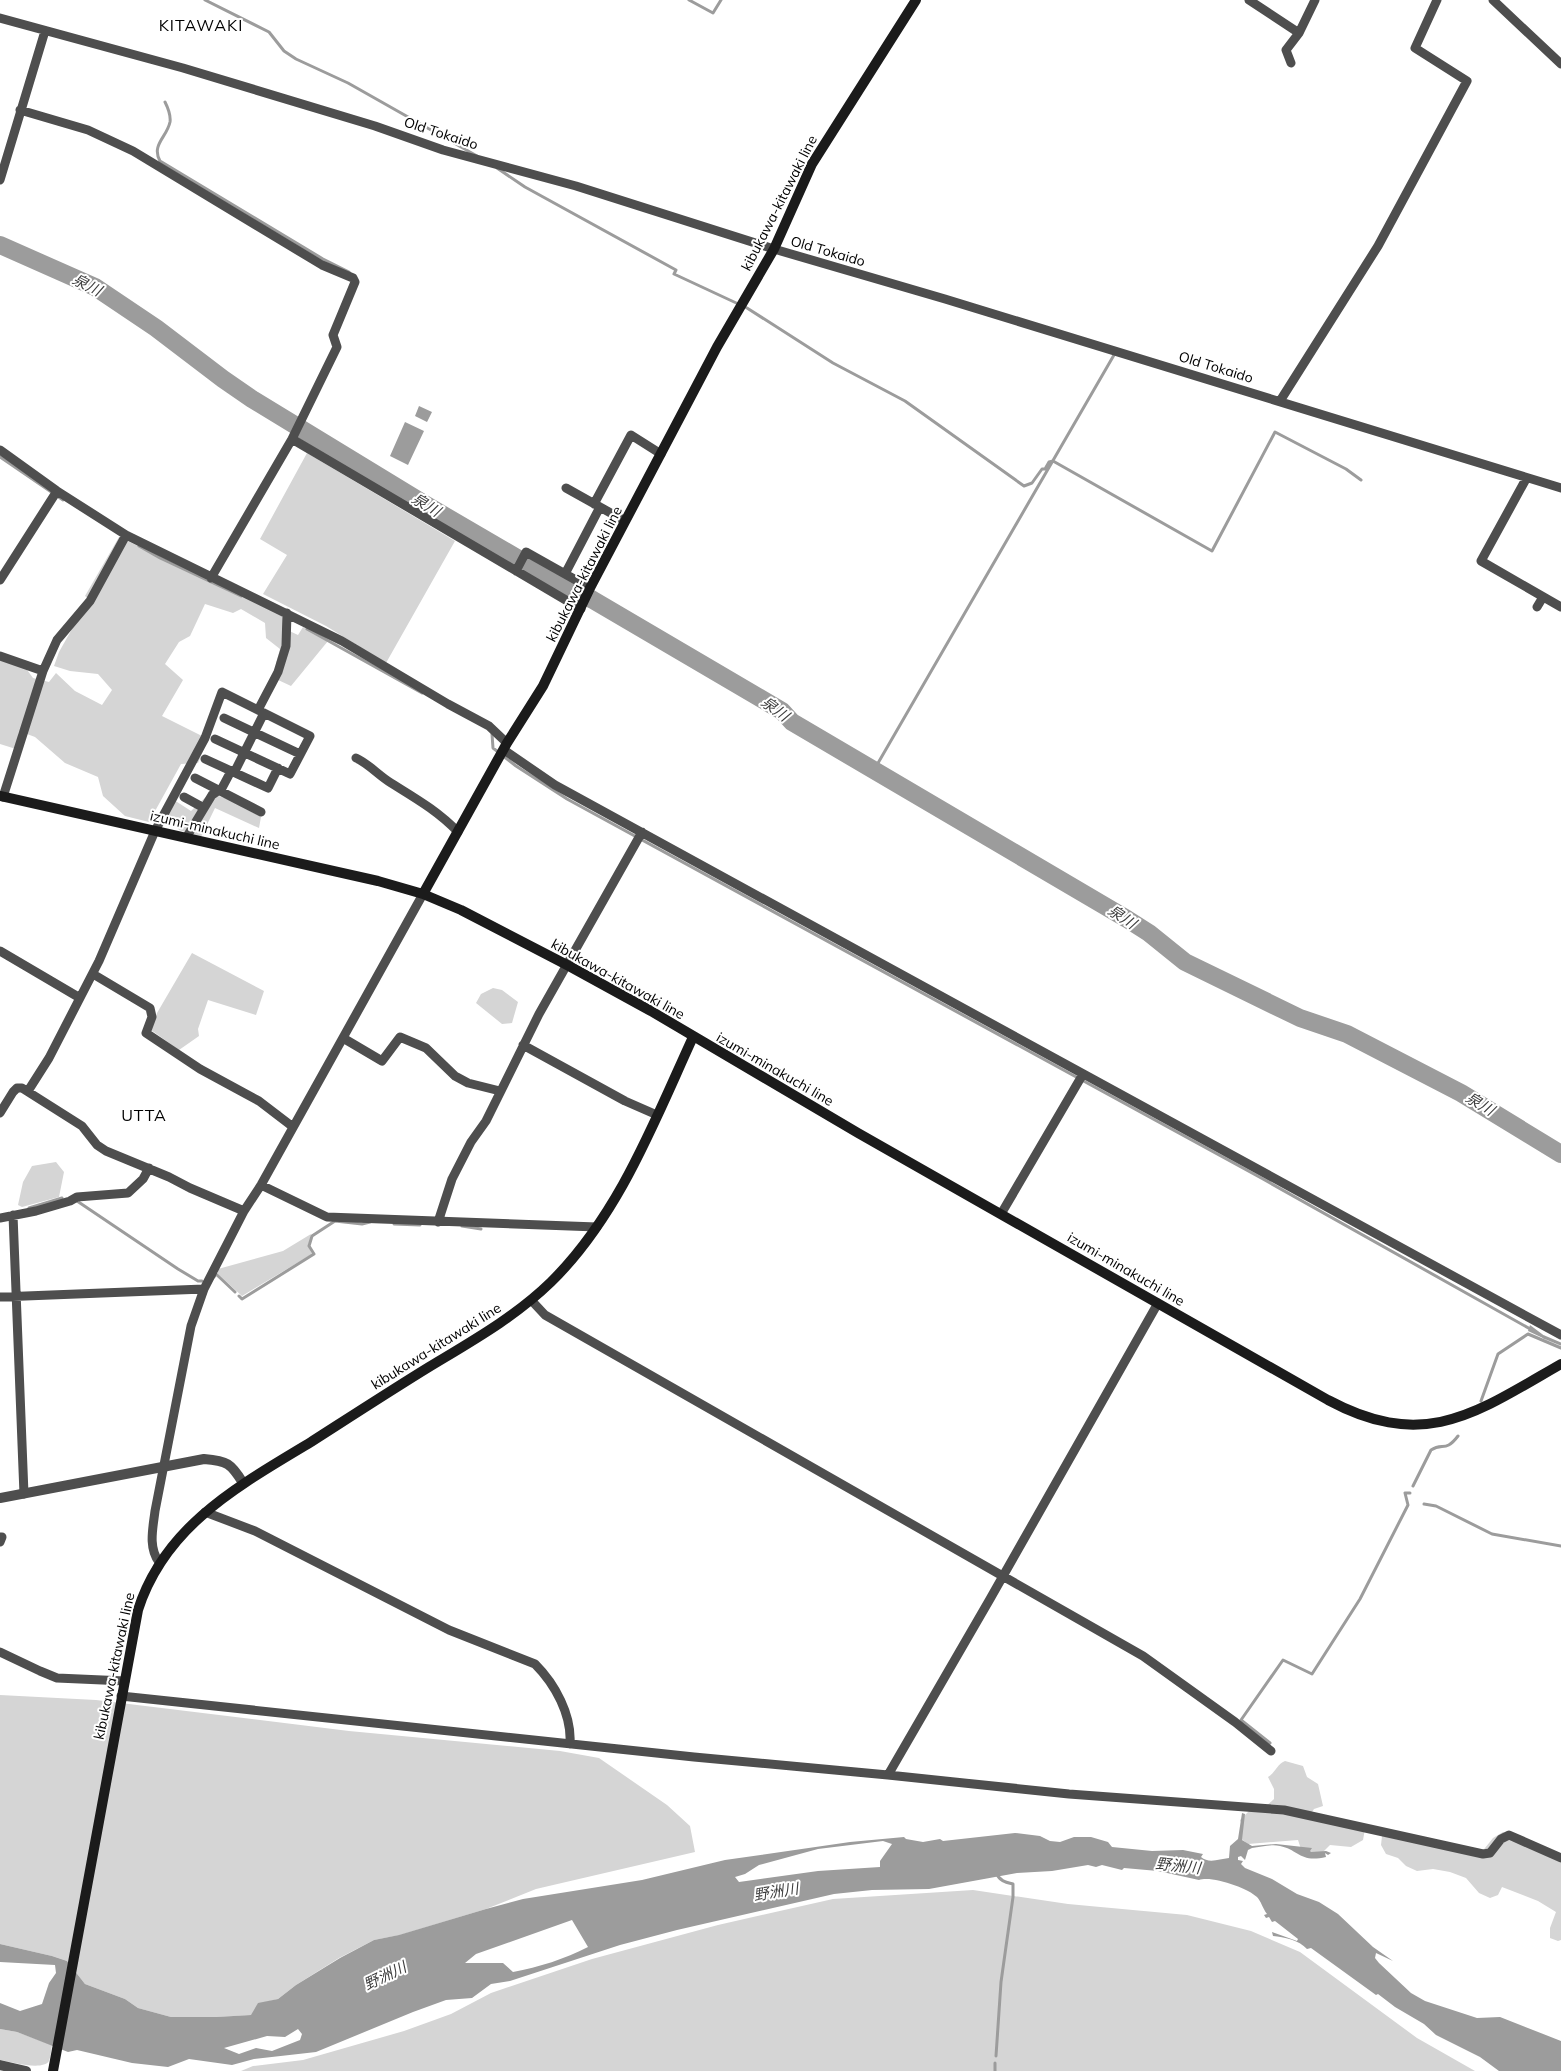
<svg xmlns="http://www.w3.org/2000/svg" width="1561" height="2071" viewBox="0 0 1561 2071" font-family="Mulish,'Noto Sans JP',sans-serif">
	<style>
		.green { fill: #d5d5d5 }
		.water { fill: #9c9c9c; fill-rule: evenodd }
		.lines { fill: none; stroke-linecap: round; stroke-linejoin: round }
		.stream { stroke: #9c9c9c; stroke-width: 3 }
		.river { stroke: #9c9c9c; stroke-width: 18 }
		.minor { stroke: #4e4e4e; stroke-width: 9 }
		.tertiary { stroke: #4e4e4e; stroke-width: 10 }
		.secondary { stroke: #1b1b1b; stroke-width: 10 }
		.labels { text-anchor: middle; stroke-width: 4; stroke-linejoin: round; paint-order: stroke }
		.street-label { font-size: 14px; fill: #000; stroke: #fff }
		.water-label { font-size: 15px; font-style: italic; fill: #3d3d3d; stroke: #fff }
		.quarter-label { font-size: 16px; letter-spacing: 1px; fill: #000; stroke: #fff }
	</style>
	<rect width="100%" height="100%" fill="#fff"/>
	<path class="green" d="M307 453 455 541 386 663 326 626 263 594 287 555 260 539Z
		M119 537 282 614 283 628 298 635 303 627 328 641 291 686 276 679V663L280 649 266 638 265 623 241 609 233 613 205 604 190 636 179 642 165 664 183 680 162 716 208 739 198 763 181 764 149 822 125 816 103 796 98 777 65 763 35 737 19 731 16 749 0 744V652L22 663 33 678 49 682 56 673 75 691 102 705 112 690 98 674 70 671 54 666 59 652 89 599 85 596Z
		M210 793 230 800 261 817 259 828 215 808 201 837 179 830 168 814 174 800 191 811Z
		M192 953 264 991 256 1015 208 1000 198 1029 199 1036 179 1050 151 1030 157 1013Z
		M493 988 502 990 518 1002 512 1023 502 1024 476 1003 481 994Z
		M56 1162 64 1172 59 1197 22 1207 18 1205 23 1182 32 1166Z
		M311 1234 308 1246 312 1254 242 1296 218 1274V1269L283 1251Z
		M0 1695 96 1700 349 1731 560 1751 599 1758 667 1805 690 1826 695 1852 536 1889 486 1909 400 1935 374 1940 339 1958 296 1985 278 1999 258 2004 252 2015 216 2017H171L138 2008 125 1999 85 1984 67 1961 52 1956 0 1944Z
		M1285 1761 1303 1766 1307 1777 1318 1784 1323 1806 1314 1809 1312 1812 1365 1829 1363 1840 1351 1847 1330 1845 1322 1853 1302 1852 1298 1840 1248 1844 1240 1838 1243 1827 1240 1820 1251 1809 1262 1810 1274 1799V1789L1268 1777C1276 1772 1277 1764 1285 1761Z
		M1503 1832 1561 1859V1940L1558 1941 1550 1938V1928L1556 1912 1538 1901 1502 1887 1498 1895 1490 1898 1479 1893 1466 1878 1450 1872 1433 1869 1417 1871 1406 1866 1398 1858 1386 1854 1381 1845 1382 1836 1481 1853 1493 1838Z
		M973 1890 1068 1904 1187 1915 1251 1931 1300 1952 1417 2038 1475 2071H241L253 2066 303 2060 404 2031 451 2014 491 1993 592 1959 718 1925 833 1899Z
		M0 2029 17 2032 52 2045C51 2050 51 2056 49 2061 43 2071 11 2062 0 2060Z"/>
	<path class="water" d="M419 406 432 412 427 422 415 416Z
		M405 422 424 431 408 465 390 456Z
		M1530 1325 1546 1337 1545 1339 1528 1331Z
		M1242 1813 1245 1814 1242 1840 1252 1846 1276 1844 1312 1848 1310 1851 1311 1852 1326 1851 1331 1853 1328 1855 1325 1853 1326 1857C1300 1863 1299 1850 1280 1846 1271 1844 1261 1847 1252 1848L1248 1850 1245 1860 1241 1856 1238 1857V1860L1243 1861 1241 1864 1245 1868 1272 1879 1297 1894 1319 1902 1338 1914 1373 1947 1393 1961 1376 1953 1375 1958 1379 1963 1411 1993 1425 2001 1477 2018 1500 2017 1561 2041V2071H1499L1480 2057 1436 2035 1424 2024 1395 2007 1378 1994 1376 1995 1311 1948 1307 1949C1299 1940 1284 1937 1273 1936L1272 1932 1297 1941 1298 1939 1275 1921 1272 1922 1269 1917 1266 1918 1264 1915 1267 1914C1263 1909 1261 1901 1257 1897 1248 1888 1211 1875 1199 1880L1158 1871 1124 1868 1122 1870 1102 1865 1096 1867 1088 1865 1052 1871 1017 1873 929 1889 872 1890 834 1894 677 1930 620 1945 510 1981 491 1984 472 1998 446 2000 413 2012 316 2052 254 2059 232 2065 189 2059 168 2067 132 2063 77 2050 68 2052 17 2032 0 2029V2003L20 2011 42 2004 49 1983 56 1973 55 1965 0 1962V1944L52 1956 67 1961 85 1984 125 1999 138 2008 171 2017H216L251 2015 258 2003 278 1999 296 1985 340 1958 374 1940 399 1935 486 1909 523 1899 642 1880 725 1860 850 1842 904 1837 906 1839 923 1842 940 1839 943 1841 1015 1833 1040 1836 1050 1841 1060 1842 1074 1837H1091L1108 1842 1112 1847 1152 1851 1183 1850 1203 1854 1201 1857C1209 1864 1219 1859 1229 1858L1230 1846 1238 1839ZM883 1841 892 1844 880 1861V1867L818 1871 739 1882 735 1877 745 1874 759 1865 818 1849ZM572 1920 588 1947C565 1959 539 1967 513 1972L503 1963H465L476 1954ZM298 2029 302 2034 300 2040 272 2051 256 2048 239 2054 224 2048 267 2036 285 2037Z"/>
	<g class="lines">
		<path class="stream" d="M205 0 269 32 284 51 296 59 348 83 477 156
			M689 0 713 13 721 0
			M165 102C168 108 171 115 170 122 167 137 151 145 160 161L323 259 349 272
			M497 168 525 187 676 270 674 274 747 308 833 363 905 401 1024 486 1032 483 1042 469H1045L1049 462 1053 461
			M0 457 63 500
			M1053 461 1212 551 1275 432 1346 469 1361 480
			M139 546 160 558 241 596
			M307 629 422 693
			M492 734 493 748 516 766 567 799 1263 1179 1532 1330
			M874 770 1114 355
			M77 1201 178 1269 198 1281H202
			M29 1208 62 1198
			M394 1224 420 1225
			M462 1226 481 1229
			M214 1277 216 1274 235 1292
			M239 1296 242 1299 314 1254 309 1246 312 1236 335 1221 362 1224 370 1222
			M1544 1337 1561 1344
			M1481 1401 1498 1354 1528 1334 1561 1348
			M1413 1486 1431 1450C1443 1442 1445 1453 1458 1436
			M1424 1504 1436 1506 1492 1534 1561 1546
			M1270 1743 1241 1720 1283 1660 1312 1674 1360 1599 1408 1505 1405 1493H1410
			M996 2056 1001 1982 1013 1897V1884C1005 1882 1000 1881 996 1873
			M995 2071V2063"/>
		<path class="river" d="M0 245 95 287 156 328 223 379 252 399 421 502 541 572 593 600 782 711 792 722 1127 919 1149 933 1185 962 1300 1018 1347 1034 1461 1093 1561 1154"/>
		<path class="minor" d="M1249 0 1299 33
			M1493 0 1561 64
			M0 18 183 68 375 126 443 150 576 186 774 249 945 299 1561 488
			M1291 63 1286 50 1299 33 1315 0
			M20 110 88 130 133 151 322 265 353 278 355 282 333 335 337 347 292 439 211 578
			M0 180 45 31
			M1280 401 1378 246 1467 81 1415 48 1437 0
			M292 439 581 609
			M0 450 57 491 126 535 342 641 448 704 489 726 507 743
			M1526 479 1481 561 1561 607
			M566 488 625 521
			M594 504 631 435 661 454
			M516 571 526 552 590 588
			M565 574 600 507
			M0 580 57 491
			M1537 607 1543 597
			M0 656 43 671
			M258 710 278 672 286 646 287 613
			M224 718 300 754
			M504 750 555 785 1561 1335
			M356 758C369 764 378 775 391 783 415 798 438 811 458 832
			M205 759 268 788 278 768
			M195 778 261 812
			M3 797 43 671 57 640 90 601 126 535
			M184 797 204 808
			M186 838 212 795 222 788 230 773 236 769 264 713
			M0 951 80 998
			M93 974 150 1008 152 1017 146 1033 200 1069 259 1101 293 1127
			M343 1038 382 1061 400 1037 426 1048 455 1076 468 1083 500 1091
			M523 1045 625 1101 657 1115
			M28 1091 49 1058 99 961 155 831 205 738 222 692 310 736 290 774 215 739
			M0 1113 13 1092 17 1088H22L82 1126 97 1145 106 1151 169 1177 190 1188 244 1211
			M261 1185 327 1217 597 1227
			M1001 1214 1083 1074
			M13 1215 24 1494
			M0 1218 36 1211 70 1201 77 1197 128 1193 143 1179 149 1168
			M438 1222 452 1179 471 1142 486 1121 539 1014 642 832
			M0 1297 204 1289
			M531 1300 545 1315 1143 1656 1235 1722 1271 1751
			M205 1512 255 1531 449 1630 535 1664C555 1684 572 1715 570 1744
			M0 1537H2L0 1542
			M159 1562C148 1547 153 1528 155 1511L191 1326 204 1289 244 1211 261 1185 423 894
			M0 1652 40 1671 57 1678 125 1681
			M121 1696 694 1757 888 1775 990 1599 1158 1303
			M888 1775 1069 1794 1284 1810 1483 1854 1490 1853 1501 1839 1509 1835 1561 1858"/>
		<path class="tertiary" d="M0 1498 204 1459C227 1461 231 1463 243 1483
			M0 2065 26 2071"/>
		<path class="secondary" d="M0 796 378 881 423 894 461 910 569 966 651 1011 858 1133 1328 1400C1425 1452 1476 1413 1561 1364
			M423 894 507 743 543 686 590 588 717 347 774 249 812 164 916 0
			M53 2071 138 1610C165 1525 240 1485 311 1442 350 1417 390 1391 429 1367 472 1341 515 1317 551 1282 619 1215 654 1122 693 1037"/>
	</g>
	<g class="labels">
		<g class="street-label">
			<text transform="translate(441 133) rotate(18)" y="5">Old Tokaido</text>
			<text transform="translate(779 203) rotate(-63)" y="5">kibukawa-kitawaki line</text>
			<text transform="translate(828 251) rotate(16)" y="5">Old Tokaido</text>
			<text transform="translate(1216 367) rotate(17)" y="5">Old Tokaido</text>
			<text transform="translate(584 574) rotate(-63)" y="5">kibukawa-kitawaki line</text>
			<text transform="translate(215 830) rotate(13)" y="5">izumi-minakuchi line</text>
			<text transform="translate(618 979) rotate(29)" y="5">kibukawa-kitawaki line</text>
			<text transform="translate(775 1069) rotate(30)" y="5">izumi-minakuchi line</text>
			<text transform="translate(1126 1269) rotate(30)" y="5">izumi-minakuchi line</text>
			<text transform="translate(436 1346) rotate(-32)" y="5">kibukawa-kitawaki line</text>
			<text transform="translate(114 1666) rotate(-78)" y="5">kibukawa-kitawaki line</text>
		</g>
		<g class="water-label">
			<text transform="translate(87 285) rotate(27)" y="5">泉川</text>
			<text transform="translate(426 505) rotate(31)" y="5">泉川</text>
			<text transform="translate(775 709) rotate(36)" y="5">泉川</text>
			<text transform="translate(1122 917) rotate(33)" y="5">泉川</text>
			<text transform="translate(1480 1104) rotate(31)" y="5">泉川</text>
			<text transform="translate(1178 1866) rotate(6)" y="5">野洲川</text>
			<text transform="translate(776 1892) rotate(-9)" y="5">野洲川</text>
			<text transform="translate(385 1976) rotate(-26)" y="5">野洲川</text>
		</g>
		<g class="quarter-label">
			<text x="201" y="31">KITAWAKI</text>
			<text x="144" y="1121">UTTA</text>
		</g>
	</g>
</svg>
